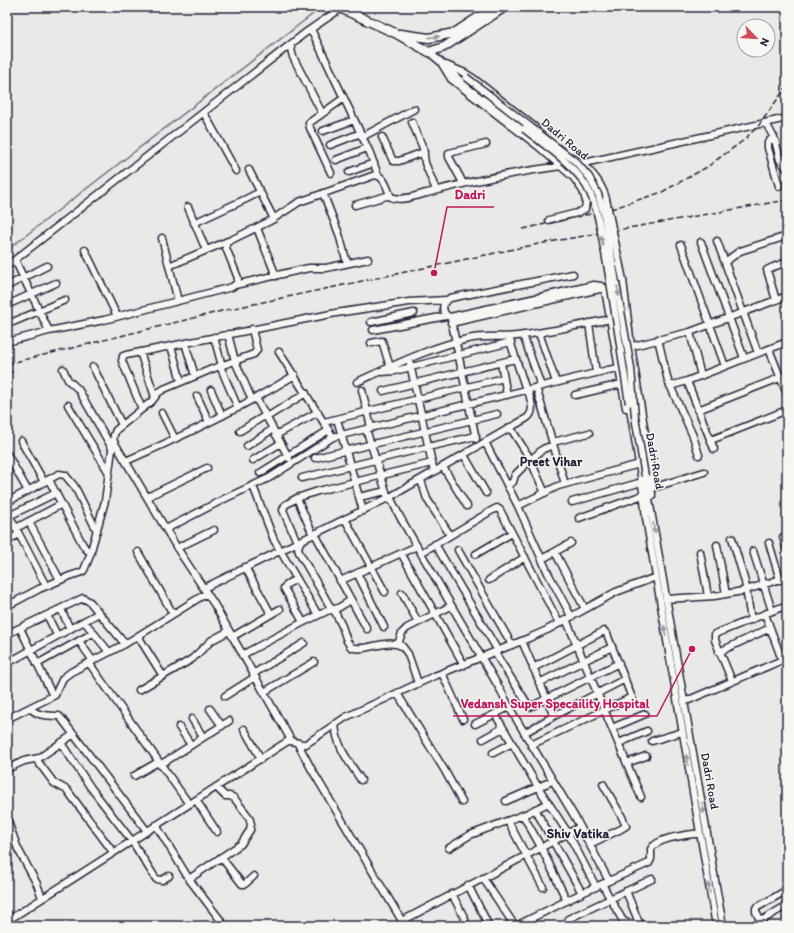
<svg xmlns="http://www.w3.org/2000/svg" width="794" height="933" viewBox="0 0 794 933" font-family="Itim,sans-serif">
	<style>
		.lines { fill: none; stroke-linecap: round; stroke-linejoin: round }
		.stream { stroke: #71717f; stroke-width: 1.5 }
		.minor-casing { stroke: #22223b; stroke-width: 9 }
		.major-casing { stroke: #22223b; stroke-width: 11 }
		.minor { stroke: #f6f6f2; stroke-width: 6 }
		.major { stroke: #f6f6f2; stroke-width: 8 }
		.rail { stroke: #22223b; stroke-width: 1.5; stroke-dasharray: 6 3; stroke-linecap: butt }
		.minor-bridge-casing { stroke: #22223b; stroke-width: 9; stroke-linecap: butt }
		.minor-bridge { stroke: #f6f6f2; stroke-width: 6 }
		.oneway { fill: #9797a0 }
		.labels { text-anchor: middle; stroke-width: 3; stroke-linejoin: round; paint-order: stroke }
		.street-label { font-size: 12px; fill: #22223b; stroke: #f6f6f2 }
		.neighbourhood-label { font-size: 13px; font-weight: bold; fill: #22223b; stroke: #f6f6f2 }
		.leader { fill: none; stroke: #c2185b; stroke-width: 1.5 }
		.callout-dot { fill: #c2185b; stroke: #f6f6f2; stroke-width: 1.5 }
		.callout-label { font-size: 13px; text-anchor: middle; font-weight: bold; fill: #c2185b; stroke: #f6f6f2; stroke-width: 3; stroke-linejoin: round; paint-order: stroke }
	</style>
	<rect width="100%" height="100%" fill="#e9e9e7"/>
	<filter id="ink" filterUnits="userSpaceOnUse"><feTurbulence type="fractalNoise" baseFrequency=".025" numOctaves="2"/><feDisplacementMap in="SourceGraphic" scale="8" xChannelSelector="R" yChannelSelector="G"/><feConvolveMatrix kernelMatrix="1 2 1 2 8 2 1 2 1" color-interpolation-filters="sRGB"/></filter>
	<g filter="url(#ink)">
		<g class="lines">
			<path class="stream" d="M7 250 322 7
				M600 926 610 924 627 926"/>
			<g class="minor-casing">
				<path id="minor" d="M311 29 370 153 378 175
					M291 44V49L293 57 322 113
					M429 52 443 64
					M440 61 451 79 539 147 574 178 583 191 586 201 585 209 577 213 549 220
					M446 65 465 73 473 78 536 128
					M450 69C463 88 486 100 504 113 511 118 517 124 524 129
					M204 113 236 171
					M412 122 423 148 425 163 436 190
					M766 123 775 140 780 160 787 169
					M323 131 354 120
					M362 137 414 109
					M382 137 393 161H399L424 152
					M774 137 768 142V148L779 186
					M330 145 361 133
					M573 157C589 169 601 180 606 199
					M336 160 367 148
					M584 163 787 118
					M249 170 274 219
					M349 172 374 163
					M331 173 310 128 309 123 344 98
					M463 183 449 157V153L486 144
					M323 193 339 234 347 263
					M355 205 390 195
					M188 207 206 250
					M194 223 246 199 260 192
					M257 228 276 276
					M162 238 178 301
					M717 241 758 353
					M701 242 744 358
					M681 245 725 366
					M85 250 117 316
					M15 260 49 331
					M725 262 740 251 787 236
					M7 266 305 33 343 7
					M169 266 228 241
					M573 274 450 298 444 303C442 310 444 315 450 317L594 285 601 286 605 290 626 408
					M623 280 631 346 651 470 652 496
					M235 285 295 271 309 268H326L368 259
					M7 286 47 266
					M776 300 767 270 773 267 787 262
					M7 305 56 283
					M451 319 476 439
					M13 322 65 300
					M371 322 414 313
					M451 323 604 288
					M589 323 596 373
					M373 330 446 316
					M690 332 701 376
					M539 333 556 382
					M228 334 235 361 252 400
					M523 335 541 386
					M214 337 222 366
					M509 338 526 390
					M658 339 668 381 693 436 699 455
					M7 342 49 331 104 320 232 287 237 283 238 278 226 248V243L229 241 270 221 299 202 375 175C385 176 387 189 391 197 401 202 417 195 427 193 471 181 516 172 561 166
					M185 343 195 376
					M371 343 382 341 390 367
					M171 346 181 381
					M629 347 690 332 787 296
					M769 349 787 394
					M140 352 155 397
					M279 352 333 437
					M501 363 507 395
					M410 364 434 472
					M220 366 238 408
					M93 367 122 425
					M63 369 68 380 78 389 112 448
					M382 372 395 371 511 342
					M687 381 714 449
					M357 382C393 366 430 347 468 339 484 335 501 338 517 336 548 332 580 325 611 319
					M670 386 687 381 787 342
					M536 387 565 484
					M211 390 222 416
					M362 390 371 427
					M383 391 515 359
					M575 395 622 384
					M197 396 209 422
					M256 398 289 458
					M629 403 641 476 646 518 716 926
					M68 405 109 473
					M142 409 122 361 123 356 126 355 336 313 409 302 446 300
					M698 410 787 375
					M162 413 175 439
					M267 417 306 393
					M337 419 363 511
					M324 422 504 378
					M510 427 529 457 545 493
					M366 429 388 498
					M240 431 266 415
					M276 435 318 412
					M113 440 177 548 214 604 291 740
					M711 440 787 410
					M21 441 44 482
					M485 442 518 506 548 573 571 616
					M553 442 589 433
					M247 446 273 429
					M7 454 28 491
					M464 455 486 493
					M315 458 497 414
					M253 460 281 443
					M126 461C184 436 241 408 295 375
					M443 467 467 506
					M260 473 329 430
					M645 476 723 926
					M302 478 428 447 476 436
					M49 480 83 545 86 549 91 553
					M421 480 427 499 450 535
					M507 485 513 482 515 475 526 464 543 449 553 445
					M253 486 274 540 318 615
					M652 488 704 472
					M147 497 207 468
					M359 497 386 491
					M390 497 400 517 501 691 512 712 576 819 609 881
					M297 498 313 535
					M7 502 59 474 65 475 75 487 97 531
					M572 502 642 482
					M518 506 558 486 636 465
					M7 511 46 586
					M9 516 56 493
					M579 518 643 495
					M345 519 385 592
					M29 522 60 580
					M16 528 62 504
					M166 529 226 498 269 478 333 437 608 370 619 368
					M315 534 367 629
					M783 537 787 550
					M732 538 745 582 751 620
					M301 540 298 547 299 552 332 610
					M7 541 19 534
					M297 542 283 510 285 505 297 498 318 491 432 463
					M769 543 780 580
					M435 544 498 651
					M717 545 726 594
					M177 548 214 530
					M458 550 512 645
					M753 551 772 611
					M138 552 173 614
					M555 552 585 609
					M700 552 708 596
					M401 553 464 665
					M421 553 491 511 497 508 500 510 559 623
					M476 554 512 533
					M542 559 571 543
					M245 567 271 614
					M357 573 384 627
					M297 579 287 584 284 588 303 622
					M489 580 525 557
					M340 581 417 546
					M204 588 390 497 527 418C536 411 530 399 528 390
					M402 593 418 622
					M666 599 714 596 743 591 787 577
					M7 606 39 589 70 576 82 572 84 570 89 558 105 501 114 435 116 430 152 401 158 393 164 389 212 369 254 354 257 350 252 329
					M61 609 70 629
					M334 610 342 626 347 641 351 647C365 653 384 638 402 646L408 654 418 683
					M765 614 782 660
					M47 615 57 635
					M566 619 641 797
					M84 621 109 652
					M20 628 53 696
					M7 634 83 598 90 602 125 644
					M138 636 163 676
					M232 637 280 609
					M79 641 93 661
					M522 641 554 716
					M398 644 402 633 407 628 451 606
					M719 652 770 628
					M495 653 527 703 530 707 619 663
					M7 654 8 660H13L99 613
					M242 655 300 624 327 611 338 608 351 600
					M89 663 189 804
					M37 664 93 633
					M533 668 604 631 607 634 634 703
					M442 673 463 719
					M253 674 304 643
					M732 681 715 640V634L787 605
					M539 683 612 647
					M139 690 192 659 212 640 229 631
					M264 692 314 662
					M397 693 445 771 462 802
					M225 696 255 677
					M684 702 787 658
					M30 708C39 717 47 715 59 716L61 718 147 831
					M210 709 222 726
					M495 714 538 787 568 833 596 887
					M7 719 55 695 63 678 71 672 125 644 207 593
					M192 719 203 737
					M335 724C337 748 348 760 361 780
					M475 724 509 707
					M179 727 191 745
					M612 728 645 714
					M244 729 261 759
					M524 733 554 716 625 679
					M483 739 503 728
					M652 741 682 732
					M61 743 91 788 132 841 156 879 162 880 169 876
					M619 743 647 731
					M298 744 312 770 405 926
					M531 745 632 697
					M493 753 512 743
					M36 759 54 783 67 790 113 852
					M627 763 646 756
					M160 765 229 721
					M7 769 24 761 39 758 74 734
					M134 776 158 762
					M196 800 217 832
					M506 801 552 781
					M535 809 582 893
					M523 815 541 847 567 901
					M7 819 18 849 37 884 42 898
					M508 821 543 887
					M156 825 189 879 225 926
					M590 844 621 829 626 826 622 817 603 784
					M449 848 470 835 528 813 548 803
					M221 857 242 884H245L254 876
					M483 878 515 926
					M189 879 241 844 250 830 251 824 249 817 234 798 230 796H225L216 787
					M602 884 623 921 628 923 654 926
					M468 885 489 926
					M626 891 640 925
					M452 894 465 919
					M568 919 652 879
					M7 921 288 741C295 740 299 745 306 744L346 717 432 677 529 638 547 630 616 592 656 577
					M402 921 580 827
					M761 921 787 905
					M516 926 582 893 649 863 651 859V849C658 837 688 835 700 833
					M763 926 756 912V908L787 890"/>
			</g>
			<g class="major-casing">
				<path id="major" d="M338 7 395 33 429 52 444 47 505 7
					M400 34 429 38 454 33 494 7"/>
			</g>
			<use href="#minor" class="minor"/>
			<use href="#major" class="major"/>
			<path class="rail" d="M523 229 608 210 662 192 707 167 744 140 759 125 787 86
				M7 364 230 309 538 244 787 200
				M7 373 16 371"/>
			<g class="minor-bridge-casing">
				<path id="minor-bridge" d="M466 77 576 162 589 177 598 194 604 214 631 368 635 417 645 476
					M524 129C543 144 569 161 583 181 598 202 600 229 605 253 614 303 621 353 629 403
					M606 199 623 280"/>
			</g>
			<use href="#minor-bridge" class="minor-bridge"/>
		</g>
		<defs><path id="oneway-solid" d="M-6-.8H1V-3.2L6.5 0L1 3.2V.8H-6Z"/></defs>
		<g class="oneway">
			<use href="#oneway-solid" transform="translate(434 37) rotate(-6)"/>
			<use href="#oneway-solid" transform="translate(602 241) rotate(-101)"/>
			<use href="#oneway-solid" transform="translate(618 291) rotate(81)"/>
			<use href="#oneway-solid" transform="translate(654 528) rotate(80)"/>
			<use href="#oneway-solid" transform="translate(665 631) rotate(-100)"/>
			<use href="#oneway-solid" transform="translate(687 760) rotate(-100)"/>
			<use href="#oneway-solid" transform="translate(703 808) rotate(80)"/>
			<use href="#oneway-solid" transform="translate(709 888) rotate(-100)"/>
		</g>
	</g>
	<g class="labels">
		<g class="street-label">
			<text transform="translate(565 139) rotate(40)" y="4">Dadri Road</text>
			<text transform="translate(655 461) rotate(80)" y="4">Dadri Road</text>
			<text transform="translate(710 781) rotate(80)" y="4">Dadri Road</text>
		</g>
		<g class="neighbourhood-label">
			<text x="551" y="466">Preet Vihar</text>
			<text x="578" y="838">Shiv Vatika</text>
		</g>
	</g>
	<path class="leader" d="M434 273L447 207H494M692 649L657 716H453"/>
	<g class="callout-dot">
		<circle cx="434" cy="273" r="4"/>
		<circle cx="692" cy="649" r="4"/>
	</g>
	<g class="callout-label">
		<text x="470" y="199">Dadri</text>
		<text x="555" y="708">Vedansh Super Specaility Hospital</text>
	</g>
	<rect width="794" height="933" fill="none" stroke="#f6f6f2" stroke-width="24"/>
	<rect x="12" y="12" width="770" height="909" fill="none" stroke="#22223b" stroke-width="1.5" filter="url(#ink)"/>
	<g transform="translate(756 38) rotate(115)"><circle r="19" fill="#f6f6f2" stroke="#a1a1a9"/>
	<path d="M0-3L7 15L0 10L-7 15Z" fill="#d1495b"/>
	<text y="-6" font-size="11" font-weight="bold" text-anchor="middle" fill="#22223b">N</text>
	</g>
</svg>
